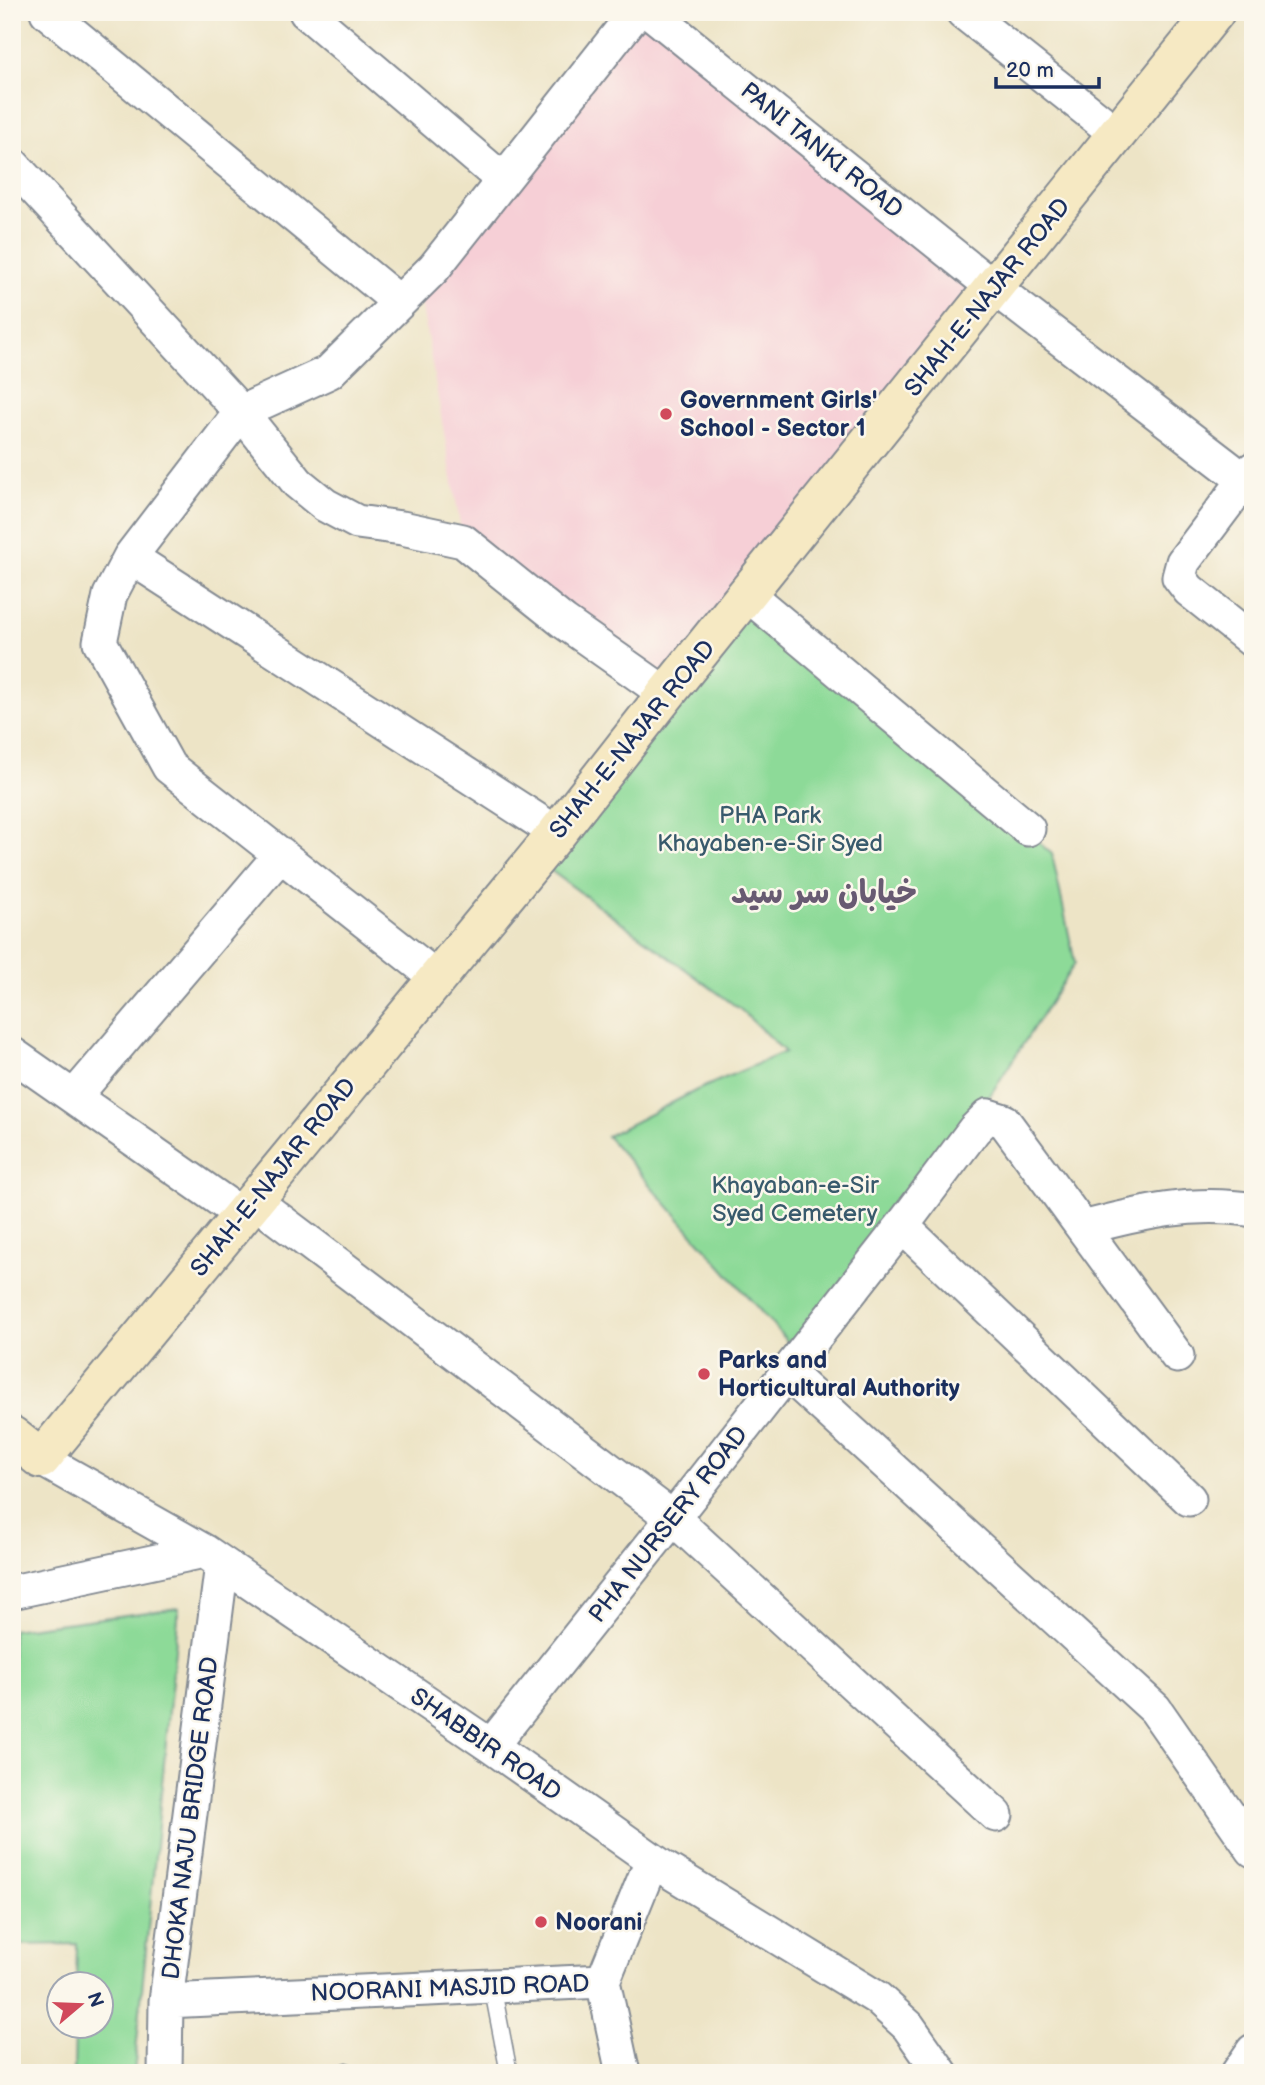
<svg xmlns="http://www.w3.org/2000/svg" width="1265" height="2085" viewBox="0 0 1265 2085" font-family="'Balsamiq Sans','Playpen Sans Arabic',sans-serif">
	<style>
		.built { fill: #f6cfd6 }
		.green { fill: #8dda98; stroke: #54847b; stroke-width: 2 }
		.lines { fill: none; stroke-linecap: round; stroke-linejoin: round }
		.lane-casing { stroke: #848a92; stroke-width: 19 }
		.street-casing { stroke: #848a92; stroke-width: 37 }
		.secondary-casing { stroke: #848a92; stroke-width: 42 }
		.lane { stroke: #fff; stroke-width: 16 }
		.street { stroke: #fff; stroke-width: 33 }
		.secondary { stroke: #f6e9c3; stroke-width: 38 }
		.poi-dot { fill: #d1495b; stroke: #fbf7ec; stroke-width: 2.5 }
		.labels { text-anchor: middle; stroke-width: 5; stroke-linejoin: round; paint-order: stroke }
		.street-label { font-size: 24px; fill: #1b2f5e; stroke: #fbf7ec }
		.poi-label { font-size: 24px; font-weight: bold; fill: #1b2f5e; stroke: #fbf7ec; text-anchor: start }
		.park-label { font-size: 24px; fill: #385a6c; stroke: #fbf7ec }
		.district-label { font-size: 32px; font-weight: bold; fill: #685a72; stroke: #fbf7ec }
	</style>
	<rect width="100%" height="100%" fill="#fbf7ec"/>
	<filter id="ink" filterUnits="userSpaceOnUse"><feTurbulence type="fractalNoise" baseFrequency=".0143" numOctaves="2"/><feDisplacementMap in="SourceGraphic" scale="14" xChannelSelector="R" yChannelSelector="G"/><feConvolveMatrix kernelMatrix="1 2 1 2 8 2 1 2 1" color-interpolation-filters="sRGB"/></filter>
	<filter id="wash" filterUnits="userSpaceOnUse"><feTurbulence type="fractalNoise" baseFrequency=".00686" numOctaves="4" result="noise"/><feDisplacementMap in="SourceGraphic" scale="28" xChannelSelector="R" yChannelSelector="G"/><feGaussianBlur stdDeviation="1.57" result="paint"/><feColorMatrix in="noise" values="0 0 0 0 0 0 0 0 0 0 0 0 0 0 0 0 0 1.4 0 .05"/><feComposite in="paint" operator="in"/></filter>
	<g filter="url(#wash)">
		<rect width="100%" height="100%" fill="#ede4c6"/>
		<path class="built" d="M636 12 994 288 666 694 463 541 418 284Z"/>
		<path class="green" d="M748 595 1052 854 1075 963 930 1189 800 1356 607 1136 697 1090 785 1052 741 1010 535 859Z
			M179 1608 134 2073H74L75 2026 102 2025V1983H76L77 1944 12 1945V1630Z"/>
	</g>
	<g filter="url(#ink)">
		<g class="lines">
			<g class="lane-casing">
				<path id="lane" d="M492 1985 509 2073
					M346 2071V2073"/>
			</g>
			<g class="street-casing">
				<path id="street" d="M47 12 399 302
					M306 12 503 180
					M650 12 994 288 1243 479
					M963 12 1117 134
					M12 164 241 412 298 483 325 505 357 522 402 528 463 541 564 622 666 694
					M1253 469 1183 562 1179 577 1189 590 1253 641
					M130 557 557 833
					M748 595 1028 829
					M437 978 169 767 100 642 110 595 130 557 241 412 329 372 434 268 636 12
					M12 1054 242 1215
					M74 1097 281 854
					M253 1200 673 1518 996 1815
					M902 1226 1189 1499
					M1083 1228C1140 1213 1194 1200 1253 1210
					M787 1373 1155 1709 1253 1850
					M41 1459 204 1551 491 1746 664 1868 877 1998 908 2026 941 2073
					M12 1592 204 1551
					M491 1746 673 1518 902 1226 974 1130 988 1116 1004 1121 1177 1356
					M603 1981 623 2073
					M166 2001 603 1981 652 1860
					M165 2073 166 2001 222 1564
					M1238 2073 1253 2051"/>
			</g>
			<g class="secondary-casing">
				<path id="secondary" d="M12 1436 41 1459 557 833 666 694 1215 12"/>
			</g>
			<use href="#lane" class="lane"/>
			<use href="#street" class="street"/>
			<use href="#secondary" class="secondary"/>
		</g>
	</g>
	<g class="poi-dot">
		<circle cx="666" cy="414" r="7"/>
		<circle cx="704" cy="1374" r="7"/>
		<circle cx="541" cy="1922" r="7"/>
	</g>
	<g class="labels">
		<g class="street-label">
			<text transform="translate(822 150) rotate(39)" y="8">PANI TANKI ROAD</text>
			<text transform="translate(987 297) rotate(-51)" y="8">SHAH-E-NAJAR ROAD</text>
			<text transform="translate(632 739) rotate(-51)" y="8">SHAH-E-NAJAR ROAD</text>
			<text transform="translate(273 1177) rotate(-51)" y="8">SHAH-E-NAJAR ROAD</text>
			<text transform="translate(668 1524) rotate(-52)" y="8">PHA NURSERY ROAD</text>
			<text transform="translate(486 1744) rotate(35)" y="8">SHABBIR ROAD</text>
			<text transform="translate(190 1818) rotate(-83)" y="8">DHOKA NAJU BRIDGE ROAD</text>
			<text transform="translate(450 1988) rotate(-2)" y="8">NOORANI MASJID ROAD</text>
		</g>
		<g class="poi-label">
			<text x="680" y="408">Government Girls'<tspan x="680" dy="28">School - Sector 1</tspan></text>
			<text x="718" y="1368">Parks and<tspan x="718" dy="28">Horticultural Authority</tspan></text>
			<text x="555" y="1930">Noorani</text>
		</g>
		<g class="park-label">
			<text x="770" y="823">PHA Park<tspan x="770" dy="28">Khayaben-e-Sir Syed</tspan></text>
			<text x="795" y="1193">Khayaban-e-Sir<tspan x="795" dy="28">Syed Cemetery</tspan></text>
		</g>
		<g class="district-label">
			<text x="824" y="903">خیابان سر سید</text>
		</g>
	</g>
	<rect width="1265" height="2085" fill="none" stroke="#fbf7ec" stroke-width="42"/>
	<g transform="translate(80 2005) rotate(71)"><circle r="33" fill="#fbf7ec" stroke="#a1a7b3" stroke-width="2"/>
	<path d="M0-5L12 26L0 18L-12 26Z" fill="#d1495b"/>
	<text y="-10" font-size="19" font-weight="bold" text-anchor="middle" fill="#1b2f5e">N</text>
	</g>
	<path d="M996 77v10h103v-10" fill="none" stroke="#1b2f5e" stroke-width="3.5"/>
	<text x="1006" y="77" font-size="21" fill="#1b2f5e" stroke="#fbf7ec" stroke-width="5" paint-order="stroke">20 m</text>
</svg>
